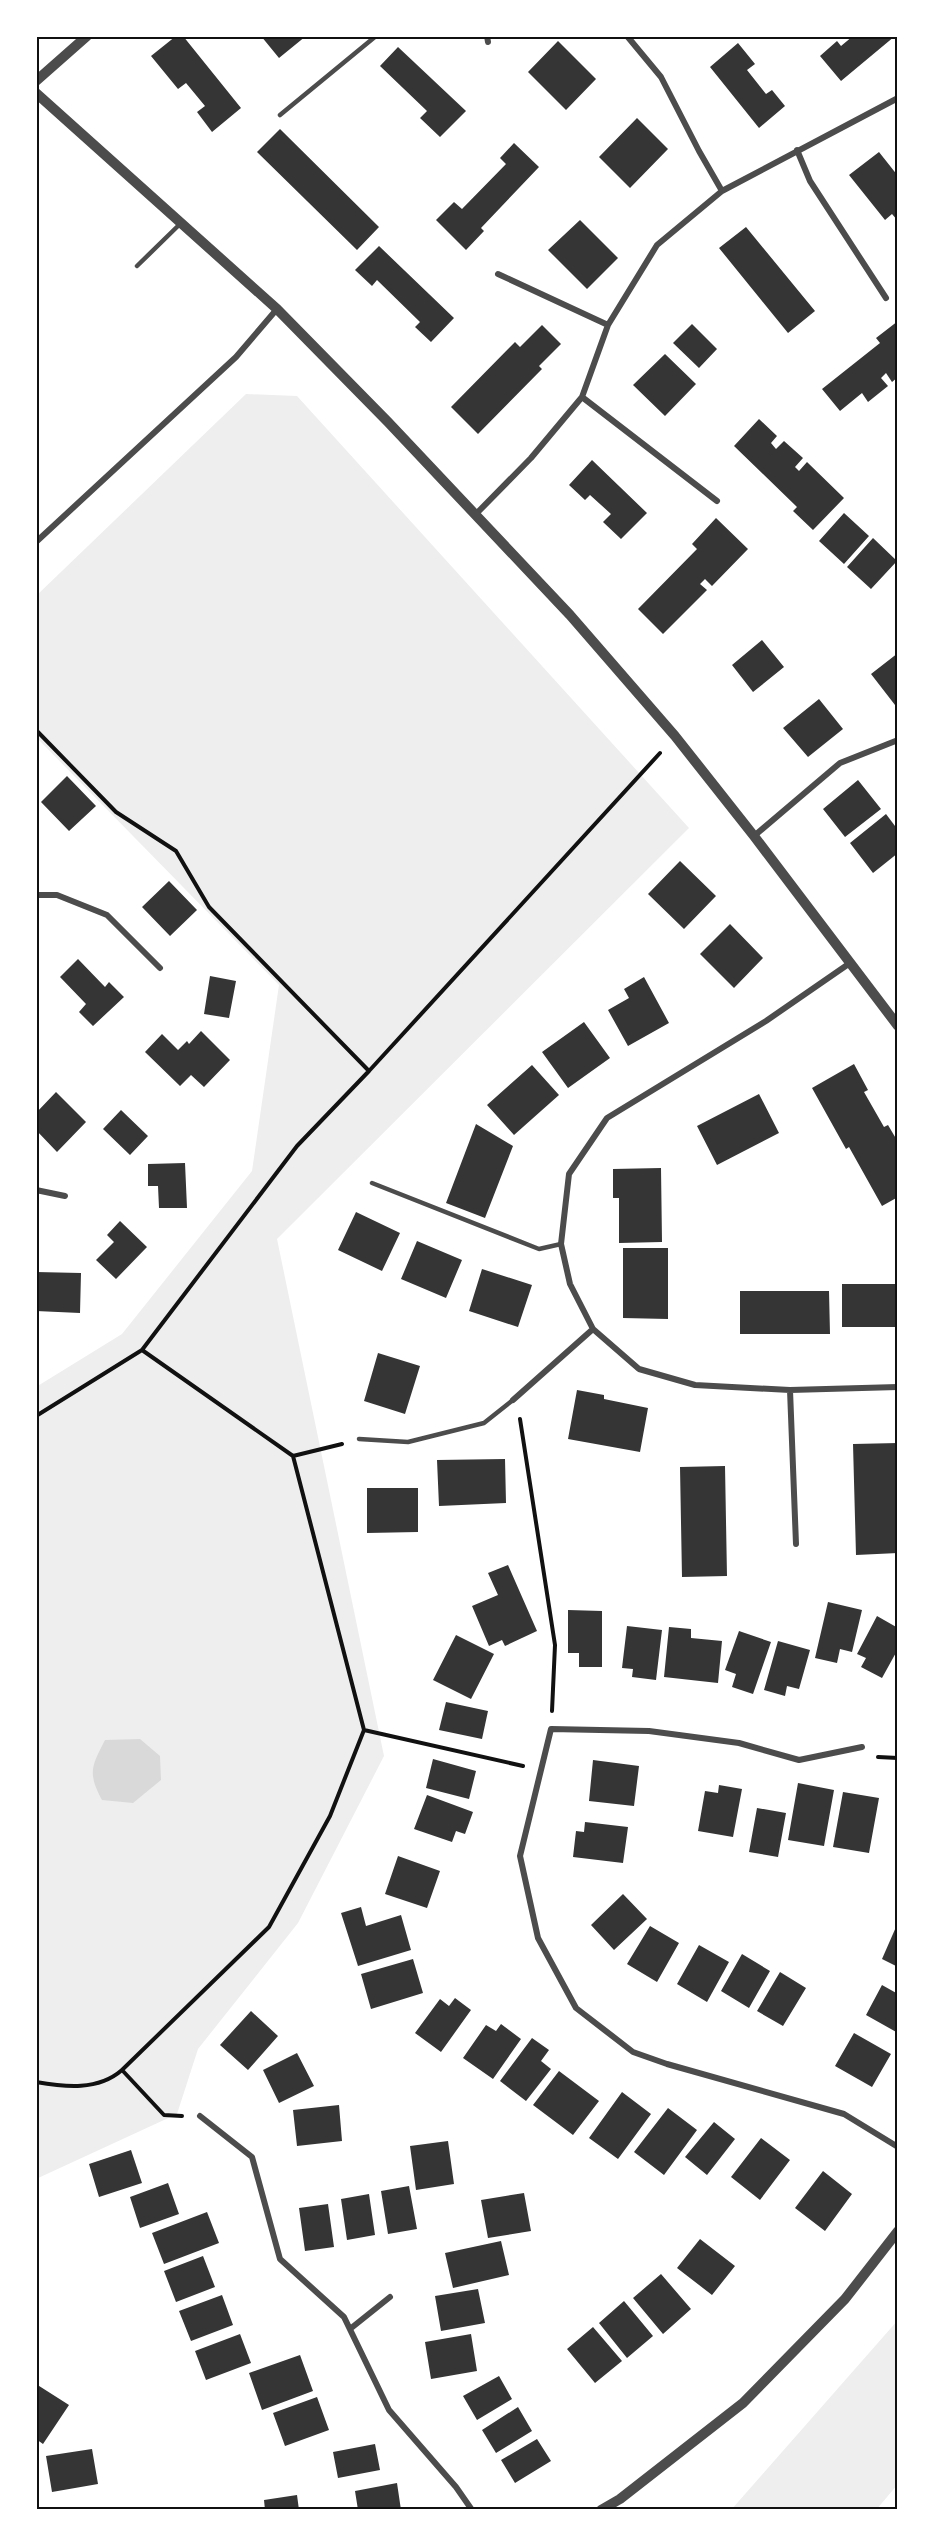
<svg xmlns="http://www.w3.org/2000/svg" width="934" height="2546" viewBox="0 0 934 2546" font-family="Raleway,sans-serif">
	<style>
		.green { fill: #eee }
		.water { fill: #d9d9d9 }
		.building { fill: #353535 }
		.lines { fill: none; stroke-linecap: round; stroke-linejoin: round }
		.path { stroke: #111; stroke-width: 4 }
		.service { stroke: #4c4c4c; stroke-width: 4.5 }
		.minor { stroke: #4c4c4c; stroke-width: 6 }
		.tertiary { stroke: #4c4c4c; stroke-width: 10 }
		.neatline { fill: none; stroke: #111; stroke-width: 2 }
	</style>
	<rect width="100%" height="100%" fill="#fff"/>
	<path class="green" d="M246 394 297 396 689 828 277 1239 384 1756 298 1923 198 2049 177 2114 36 2179V1387L122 1334 252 1171 279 985 36 737V596Z
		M898 2320V2484L876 2510H731Z"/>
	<path class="water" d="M140 1739 160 1756 161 1780 133 1803 102 1800C87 1772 92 1766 105 1740Z"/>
	<path class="building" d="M176 36H183L241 108 212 132 197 112 205 106 186 83 178 89 151 56Z
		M261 36H306L279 58Z
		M853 36H895L841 81 820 56 837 41 841 46Z
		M558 41 596 79 566 110 528 72Z
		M738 43 755 64 747 70 766 94 772 90 785 106 759 128 710 67Z
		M398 47 466 111 440 137 420 118 427 111 380 66Z
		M637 118 668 149 630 188 599 157Z
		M280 129 379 227 357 250 257 152Z
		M514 143 539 167 481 228 484 231 466 250 436 220 454 202 462 209 506 164 500 158Z
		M879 152 898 176V221L892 214 885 220 849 175Z
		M580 220 618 258 587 289 548 250Z
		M746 227 815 311 788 333 719 248Z
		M379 246 454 318 431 342 415 327 420 322 377 280 372 286 355 270Z
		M898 321V377L892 382 886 373 881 378 888 386 868 402 862 393 840 411 822 389 880 343 876 338Z
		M692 324 717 349 699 368 673 343Z
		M542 325 561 344 539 366 542 369 478 434 451 407 515 342 520 347Z
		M665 354 696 384 665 416 633 385Z
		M759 419 777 436 771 443 776 449 784 441 803 458 795 467 799 471 807 462 844 498 813 530 793 511 797 507 734 446Z
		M592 460 647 513 621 539 603 522 611 514 590 495 585 500 569 485Z
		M844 513 869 536 844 564 819 541Z
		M716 518 748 549 712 586 705 579 700 584 707 590 663 634 638 609 697 549 692 544Z
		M873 538 897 561 871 589 847 567Z
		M762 640 784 667 753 692 732 665Z
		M898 653V703L895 705 871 674Z
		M819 699 843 729 808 757 783 728Z
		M67 776 96 806 69 831 41 802Z
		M858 780 881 809 845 837 823 809Z
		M886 814 898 830V853L873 873 850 843Z
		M680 861 716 896 684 929 648 894Z
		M169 881 197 910 170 936 142 907Z
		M730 924 763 958 734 988 700 954Z
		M78 959 105 987 109 982 124 997 93 1026 79 1012 86 1004 60 977Z
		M210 976 236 981 229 1018 204 1014Z
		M644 977 669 1023 628 1046 608 1010 629 998 624 989Z
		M584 1022 610 1058 568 1088 542 1052Z
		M201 1031 230 1060 204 1087 191 1075 180 1086 145 1052 162 1034 178 1050 187 1041 189 1044Z
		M854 1064 868 1090 864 1092 884 1127 888 1125 898 1142V1197L882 1206 849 1147 846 1149 812 1088Z
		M532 1065 559 1095 514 1135 487 1105Z
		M56 1092 86 1122 57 1152 36 1130V1113Z
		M759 1094 779 1133 717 1165 697 1126Z
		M121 1110 148 1136 130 1155 103 1129Z
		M476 1124 513 1146 485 1218 446 1203Z
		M185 1163 187 1208H159L158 1186H148V1164Z
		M661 1168 662 1242 619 1243V1198H613V1169Z
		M356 1212 400 1233 382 1271 338 1250Z
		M120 1221 147 1247 116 1279 96 1260 114 1242 107 1235Z
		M417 1241 462 1260 446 1298 401 1279Z
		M623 1248H668V1319L623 1318Z
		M482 1269 532 1285 518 1327 469 1311Z
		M36 1272 81 1273 80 1313 36 1311Z
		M842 1284H898V1327H842Z
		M740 1291H829L830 1334H740Z
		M378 1353 420 1366 405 1414 364 1401Z
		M577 1390 604 1395V1399L648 1408 640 1452 568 1439Z
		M898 1443V1553L856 1555 853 1444Z
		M505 1459 506 1503 439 1506 437 1460Z
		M725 1466 727 1576 682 1577 680 1467Z
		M367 1488H418V1532L367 1533Z
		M508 1565 537 1631 505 1646 502 1640 489 1646 472 1606 498 1595 488 1573Z
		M828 1602 862 1610 852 1652 840 1649 837 1663 815 1658Z
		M568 1610 602 1611V1667H579V1653H568Z
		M877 1616 898 1628V1649L882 1678 861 1667 866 1658 857 1654Z
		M627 1626 662 1630 656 1680 632 1677 633 1669 622 1668Z
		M669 1627 691 1629V1638L722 1641 718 1683 664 1677Z
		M739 1631 771 1642 753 1694 732 1687 736 1674 725 1670Z
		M456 1635 494 1654 471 1699 433 1680Z
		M778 1641 810 1650 799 1689 787 1686 785 1696 764 1690Z
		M446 1702 488 1711 482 1739 439 1730Z
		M433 1759 476 1771 469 1799 426 1788Z
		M593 1760 639 1766 634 1806 589 1801Z
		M798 1783 834 1790 824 1846 788 1840Z
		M719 1785 742 1789 733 1837 698 1831 705 1791 718 1793Z
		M843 1792 879 1798 869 1853 833 1847Z
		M427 1795 473 1812 465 1834 456 1831 452 1842 414 1829Z
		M757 1808 786 1813 778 1857 749 1852Z
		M585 1822 628 1827 623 1863 573 1857 576 1831 584 1832Z
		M398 1856 440 1871 427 1908 385 1894Z
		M623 1894 647 1919 614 1950 591 1925Z
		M361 1907 366 1926 401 1915 411 1950 358 1966 341 1913Z
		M650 1926 679 1943 657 1982 627 1964Z
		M896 1927 898 1928V1967L882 1959Z
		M699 1945 729 1962 707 2002 677 1984Z
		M742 1954 770 1971 749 2008 721 1991Z
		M413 1959 423 1993 371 2009 361 1974Z
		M780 1972 806 1988 783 2026 757 2011Z
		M882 1985 898 1994V2033L866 2015Z
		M455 1998 471 2010 441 2052 415 2033 440 1999 449 2006Z
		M251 2011 278 2036 248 2070 220 2045Z
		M501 2024 521 2039 493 2079 463 2058 486 2025 496 2031Z
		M854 2033 891 2054 872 2087 835 2066Z
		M532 2038 549 2050 541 2061 551 2069 526 2101 500 2081Z
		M297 2053 314 2086 279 2103 263 2070Z
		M559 2071 599 2101 573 2135 533 2105Z
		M622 2092 651 2114 618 2159 589 2138Z
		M339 2105 342 2141 297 2146 293 2110Z
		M668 2108 697 2130 664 2175 634 2152Z
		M714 2122 735 2139 707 2175 685 2157Z
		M761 2138 790 2160 760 2200 731 2177Z
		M448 2141 454 2184 416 2190 410 2146Z
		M131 2150 142 2183 99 2197 89 2164Z
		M823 2171 852 2194 825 2231 795 2208Z
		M168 2183 179 2214 140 2228 130 2197Z
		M409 2186 417 2229 388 2234 381 2191Z
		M524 2193 531 2231 488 2238 481 2200Z
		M369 2194 375 2235 347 2240 341 2199Z
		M328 2204 334 2247 305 2251 299 2208Z
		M207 2212 219 2243 164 2264 152 2233Z
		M700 2239 735 2266 712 2295 677 2268Z
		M501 2241 509 2275 453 2288 445 2253Z
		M203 2256 215 2287 176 2302 164 2271Z
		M661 2274 691 2309 663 2334 633 2298Z
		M478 2289 485 2323 441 2331 435 2296Z
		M222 2295 233 2325 191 2341 179 2311Z
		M624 2301 653 2336 627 2358 599 2323Z
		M593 2327 622 2361 595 2383 567 2349Z
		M240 2334 251 2363 206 2380 195 2351Z
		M471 2334 477 2371 431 2379 425 2342Z
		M300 2355 313 2391 262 2410 249 2373Z
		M499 2376 512 2399 477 2420 463 2396Z
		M36 2384 69 2405 43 2444 36 2439Z
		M317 2397 329 2430 285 2446 273 2413Z
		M518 2407 532 2431 496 2453 482 2430Z
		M537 2439 551 2461 515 2483 501 2460Z
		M375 2444 380 2470 338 2478 333 2452Z
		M92 2449 98 2484 52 2492 46 2456Z
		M397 2483 401 2510H358L355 2491Z
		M297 2495 299 2510H265L264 2500Z"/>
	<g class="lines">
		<path class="path" d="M36 730 116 812 176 851 209 907 369 1071
			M142 1350 297 1146 369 1071 660 753
			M36 1416 142 1350 293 1456 364 1730
			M520 1419 555 1645 552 1711
			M293 1456 342 1444
			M878 1757 898 1758
			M122 2070 269 1927 330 1816 364 1730 523 1766
			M36 2082C65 2087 98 2091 122 2070L164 2115 182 2116"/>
		<path class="service" d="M280 115 376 36
			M137 266 180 224
			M372 1183 539 1249 561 1244
			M359 1439 408 1442 484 1423 513 1400"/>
		<path class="minor" d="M487 36 488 42
			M627 36 661 77 699 151 722 191
			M797 150 810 181 886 298
			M498 274 608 325
			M582 397 717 501
			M476 514 531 458 582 397 608 325 657 245 722 191 898 98
			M36 542 236 357 277 309
			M754 836 840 763 898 740
			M36 895H57L107 915 160 968
			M850 963 766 1021 607 1118 569 1174 561 1244 570 1284 593 1329 639 1369 695 1385 790 1390 898 1387
			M36 1190 65 1196
			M790 1390 796 1544
			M513 1400 593 1329
			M862 1747 799 1760 739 1743 649 1731 551 1729 520 1856 538 1938 576 2008 633 2052 667 2064 844 2114 898 2147
			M200 2116 252 2157 280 2259 344 2317 389 2410 456 2487 472 2510
			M350 2329 390 2297"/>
		<path class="tertiary" d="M36 81 87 36
			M36 93 277 309 388 422 570 615 675 736 754 836 898 1026
			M601 2510 620 2499 743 2403 845 2299 898 2231"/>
	</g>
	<rect width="934" height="2546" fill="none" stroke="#ffffff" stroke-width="75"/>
	<rect x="38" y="38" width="858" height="2470" class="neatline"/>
</svg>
